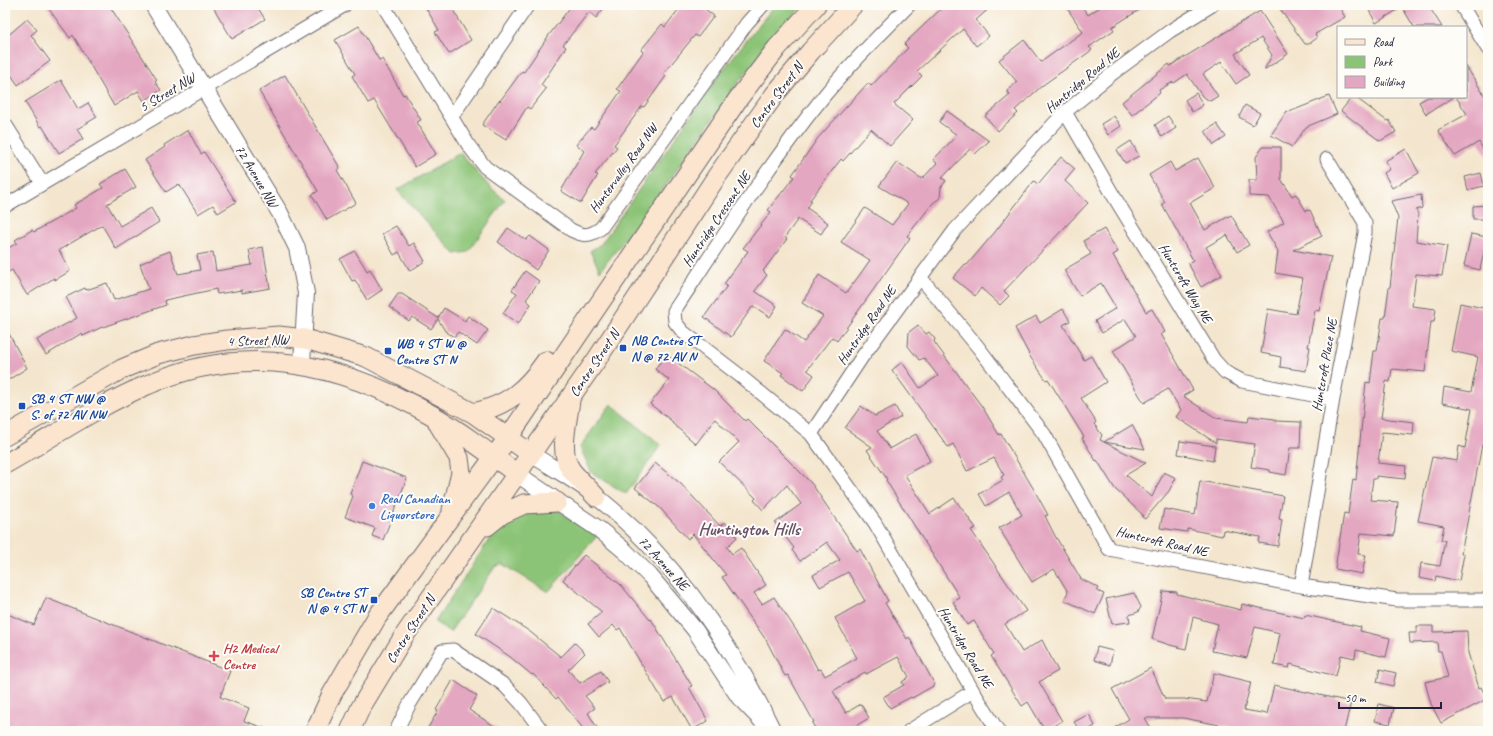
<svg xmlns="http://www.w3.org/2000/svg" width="1493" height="736" viewBox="0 0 1493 736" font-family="Caveat,sans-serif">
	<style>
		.green { fill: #8cc477; stroke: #577359 }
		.building { fill: #e4a7c1 }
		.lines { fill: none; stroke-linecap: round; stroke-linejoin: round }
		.minor-casing { stroke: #6c676e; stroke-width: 15 }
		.tertiary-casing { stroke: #6c676e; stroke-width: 18 }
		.secondary-casing { stroke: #6c676e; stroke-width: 21 }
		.minor { stroke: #fff; stroke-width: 13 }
		.tertiary { stroke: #fff; stroke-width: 16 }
		.secondary { stroke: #fce5cf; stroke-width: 19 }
		.transit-dot { fill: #1a4fb4; stroke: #fdfcf7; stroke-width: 1.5 }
		.shop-dot { fill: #3f7fe0; stroke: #fdfcf7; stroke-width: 1.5 }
		.health-dot { fill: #e0444e; stroke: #fdfcf7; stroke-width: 1.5 }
		.labels { text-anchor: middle; stroke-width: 4; stroke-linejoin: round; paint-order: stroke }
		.street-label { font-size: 14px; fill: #22223b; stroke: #fdfcf7 }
		.transit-label { font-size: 14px; font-weight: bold; fill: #164399; stroke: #fdfcf7; text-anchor: start }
		.shop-label { font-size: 14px; font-weight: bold; fill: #366cbe; stroke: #fdfcf7; text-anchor: start }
		.health-label { font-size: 14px; font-weight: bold; fill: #be3a42; stroke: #fdfcf7; text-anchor: start }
		.district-label { font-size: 18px; font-weight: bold; fill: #66516a; stroke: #fdfcf7 }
	</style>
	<rect width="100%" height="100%" fill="#fdfcf7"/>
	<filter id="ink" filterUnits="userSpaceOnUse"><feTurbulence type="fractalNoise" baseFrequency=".025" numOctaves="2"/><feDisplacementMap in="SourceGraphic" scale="8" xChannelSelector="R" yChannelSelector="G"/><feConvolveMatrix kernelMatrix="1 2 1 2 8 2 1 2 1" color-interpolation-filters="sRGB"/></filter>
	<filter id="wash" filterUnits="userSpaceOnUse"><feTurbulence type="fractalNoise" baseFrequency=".012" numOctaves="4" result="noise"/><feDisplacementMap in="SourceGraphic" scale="16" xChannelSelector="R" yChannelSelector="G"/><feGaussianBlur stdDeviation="0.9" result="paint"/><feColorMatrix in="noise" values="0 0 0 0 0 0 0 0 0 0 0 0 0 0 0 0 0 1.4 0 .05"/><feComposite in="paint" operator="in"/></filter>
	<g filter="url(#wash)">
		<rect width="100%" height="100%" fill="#f4e6ce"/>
		<path class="green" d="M775 5H799L801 7 737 84 651 206 600 271 590 251 601 244 722 71Z
			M460 153 489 186 505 200 468 252 455 254 397 190Z
			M611 404 661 445 626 494 591 472 580 447Z
			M556 509 597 536 548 592 503 564 495 567 450 632 435 622 496 529 519 511Z"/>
		<g id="blocks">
			<path class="building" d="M46 5H109L157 80 155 82 161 90 144 101 138 91 114 106 73 35 70 38Z
				M212 5H256L265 19 232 39Z
				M424 5H450L471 40 449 54 435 32 439 30Z
				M572 5H606L596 18 589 12 563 45 566 47 541 85 546 89 530 109 527 107 506 140 482 125 499 100 500 101 522 71 524 72 549 35Z
				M682 5H700L714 16 698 37 695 35 663 74 666 76 644 107 642 106 614 145 617 147 595 174 598 175 581 203 561 191 584 151 576 145 591 127 594 129 621 91 617 89 643 52 641 50 662 24 665 27Z
				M945 5H993L976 20 989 36 976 46 963 29 917 71 922 76 894 104 913 120 890 146 871 129 843 161 841 159 810 200 812 201 807 208 828 223 821 234 798 219 785 237 787 239 763 271 767 275 755 291 777 306 770 317 753 306 731 337 704 317 727 286 724 284 748 251 743 248 771 212 768 210 794 177 792 175 818 138 868 83 871 86 908 48 904 44Z
				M1065 5H1081L1088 15 1103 5H1147L1112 27 1114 30 1089 47 1092 50 1043 85 1015 110 1018 113 998 131 985 116 1010 95 1007 91 1017 82 999 60 1024 40 1041 62 1083 32Z
				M1277 5H1338L1345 17 1315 34 1317 38 1309 44H1305Z
				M1366 5H1428L1442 27H1414L1402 7 1376 23Z
				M1260 11 1288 54 1264 70 1272 55 1261 38 1235 54 1249 75 1236 84 1221 62 1203 74 1218 96 1210 101 1202 96 1187 74 1174 83 1173 82 1159 90 1160 93 1132 115 1122 102 1169 64 1170 66Z
				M27 19 37 30 31 35 50 61 18 85 5 66V38Z
				M359 26 379 60 382 59 403 95 405 94 421 120 417 122 436 154 415 167 374 100 368 103 352 76 355 74 335 40Z
				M1466 66 1488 101V158L1479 142 1455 156 1438 130 1467 114 1456 97H1466Z
				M285 75 340 168 337 170 356 203 327 220 312 195 318 191 259 91Z
				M61 80 78 109 88 103 97 117 77 129 83 139 59 153 42 126 40 127 25 102Z
				M1196 93 1203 105 1192 112 1185 100Z
				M1329 96 1337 114 1306 127 1292 147 1271 135 1287 111 1289 112Z
				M1352 97H1355L1387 121 1389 120 1396 132 1380 141 1341 111Z
				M1428 97H1454L1426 114 1419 102Z
				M1245 105 1260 113 1253 125 1239 117Z
				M947 111 989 141 975 154 970 149 942 178 946 181 941 187 940 198 933 203 907 236 910 238 837 341 832 337 807 370 814 375 803 391 781 375 783 373 764 361 785 329 804 342 823 316 802 303 819 275 846 293 861 273 870 260 841 242 865 208 892 225 908 204 879 186 897 162 922 179 937 163 933 160 957 135 939 122Z
				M1114 116 1121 126 1108 135 1101 124Z
				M1168 116 1176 128 1162 137 1155 125Z
				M1217 124 1226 137 1214 145 1205 131Z
				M188 130 201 154 204 152 236 202 218 213 213 205 198 214 179 184 166 192 145 160 165 147 164 145Z
				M1131 141 1139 156 1125 163 1117 150Z
				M1263 147H1281V179L1292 196 1296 194 1306 211 1310 210 1322 236 1293 250 1331 257 1319 311 1315 310 1308 347H1310L1306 371 1280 367 1281 357 1261 353 1268 309 1296 314 1303 278 1275 273 1278 251 1267 232 1284 222 1269 197 1249 196V180H1257L1256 157Z
				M1406 149 1419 173 1392 188 1384 173 1390 169 1385 161Z
				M1061 157 1075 169 1065 181 1088 203 1004 291 1009 296 1000 305 981 288 975 296 953 278 965 264 967 265 995 232 1034 181 1038 184Z
				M1198 158 1215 188 1190 203 1205 230 1231 215 1249 245 1237 252 1227 235 1206 247 1222 275 1201 287 1188 263 1193 260 1162 204 1165 202 1149 175 1170 162 1175 171Z
				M125 169 136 187 107 204 120 226 151 208 159 222 116 249 102 225 59 250 70 271 55 280 54 278 27 295 12 270 5 274V250L17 243 15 240 32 230 34 232 76 208 74 205 103 188 100 184Z
				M1481 173 1484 186 1468 190 1465 177Z
				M1421 195 1422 208 1416 210 1418 214 1416 241 1447 246 1442 276 1416 274 1412 306 1436 309 1434 322H1431L1425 372 1392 369 1390 382 1386 381 1381 418 1414 422 1413 435 1382 432 1378 463 1406 466 1405 479 1376 476V479H1373L1370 500 1398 502 1394 536 1361 533 1358 554 1366 555 1362 574 1335 569 1344 513 1348 514 1353 479 1356 480 1366 382 1370 383 1374 351H1377L1382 318H1385L1389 287H1390L1398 218 1391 201Z
				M1488 205V219H1473V206Z
				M396 226 409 246 414 243 425 261 410 271 399 252 394 255 382 234Z
				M508 228 526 240 530 236 549 250 536 270 498 242Z
				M1104 229 1118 252 1113 255 1146 312 1152 309 1165 332 1161 334 1193 390 1183 396 1216 418 1248 422 1249 416 1275 419V421L1301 422 1300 448H1290L1286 475 1270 472V470L1251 467 1255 444 1216 439V443L1176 417 1181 410 1168 389 1144 403 1113 351 1136 336 1125 319 1102 333 1095 321 1116 308 1101 283 1080 296 1064 270 1091 254 1083 241Z
				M1471 234 1487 237 1480 270 1464 266Z
				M263 247 270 288 242 293V290L217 294 216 289 165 300 166 305 100 328 83 336 82 333 46 355 37 340 77 318 66 297 85 288 86 290 107 283 114 300 149 289 140 264 157 256 170 251 178 274 200 270 197 255 213 252 216 271 252 265 249 250Z
				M355 251 367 271 370 269 382 290 367 300 355 280 352 281 340 259Z
				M525 271 539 281 526 300 531 304 518 324 503 313 517 293 512 290Z
				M398 294H402L438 318 444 308 465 321 468 316 488 330 477 345 458 332 454 337 445 331 438 319 431 329 412 317 409 321 389 307Z
				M1460 303 1488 309V446L1482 445 1461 554H1464L1459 581 1436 576 1435 581 1419 578 1421 563 1440 566 1445 540H1441L1444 526 1418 521 1432 457 1457 461 1459 446 1465 448 1472 409 1442 403 1444 387 1471 392 1478 357 1451 351Z
				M1063 309 1070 321 1063 325 1084 360 1091 356 1106 382 1081 398 1096 422 1094 424 1102 435 1100 440 1146 463 1126 475 1152 497 1164 472 1176 478 1169 491 1145 519 1142 517 1143 515 1115 489 1097 460 1096 461 1082 438 1084 437 1048 379 1046 380 1031 358 1015 328 1036 316 1040 323Z
				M918 325 926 334 929 332 935 339 934 342 983 408 999 435 1001 434 1033 488 1048 515 1045 516 1054 534 1081 579 1099 588 1097 591 1104 594 1095 614 1064 600 1068 592 1054 569 1032 582 999 528 1022 515 1009 492 986 506 979 494 1003 480 1001 477 1004 475 994 458 967 471 953 444 948 447 892 370 902 362 920 388 938 376 924 358 919 360 908 346 909 332Z
				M5 326 27 368 5 382Z
				M666 354 714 390 745 421 747 419 812 484 857 551 860 549 888 601 885 603 907 639 909 637 935 685 912 698 911 697 890 708 883 697 904 685 902 682 909 677 898 657 866 674 865 672 833 691 846 713 861 704 869 718 847 731H817L812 723 814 722 788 675 785 676 766 640 722 577 726 575 693 534 688 539 660 508 635 488 655 463 681 484 720 526 725 522 737 537 727 547 732 554 741 548 766 585 754 593 762 604 774 597 800 636 818 670 821 669 825 676 857 658 835 618 865 601 848 572 820 587 813 575 840 560 827 542 800 561 792 550 794 548 775 523 801 504 787 485 763 510 754 500 756 498 719 462 739 442 715 419 696 444 672 423 673 422 650 404 669 380 655 369Z
				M861 406 875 416 895 406 901 417 877 431 890 449 916 434 930 461 905 475 930 514 954 498 976 528 971 530 1026 611 1005 624 1022 652 1042 640 1058 671 1039 682 1062 721 1045 731 1028 702 1022 706 991 656 994 654 974 621 967 625 953 602 960 598 900 503 886 480 887 479 867 450 872 447 845 428Z
				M1132 425 1145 449 1104 442Z
				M1180 441 1215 446 1213 461 1178 454Z
				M362 461 407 478 383 540 372 536 375 528 345 517 353 496 350 494Z
				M1200 481 1283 496 1279 519 1282 520 1278 546 1259 543 1260 537 1223 530 1222 536 1188 529 1187 532 1160 528 1164 509 1195 515Z
				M584 555 621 585 650 620 651 619 692 686 689 687 708 721 692 730 673 697 664 702 620 628 617 630 613 625 599 637 588 624 602 612 563 580Z
				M1163 591 1177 592V594L1241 610 1242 604 1304 618 1305 615 1361 627 1360 631 1390 638 1386 657 1356 650 1355 658 1341 655 1336 676 1290 664 1289 668 1274 665 1280 633 1255 627 1247 658 1212 651 1218 624 1193 617 1186 649 1170 645 1152 639Z
				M1134 593 1141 607 1138 612 1129 615 1130 622 1112 624 1106 599Z
				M46 598 230 671 220 697 249 708 244 721 267 729V731H5V613L34 625Z
				M493 608 529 631 561 657 575 643 585 653 568 670 580 683 601 671 608 682 585 696 595 708 588 713 599 731H585L558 697 556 699 533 674 532 675 509 656 476 634Z
				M1417 626H1433V632L1467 631 1468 653 1479 688 1481 687 1487 699 1441 723 1431 704 1425 682 1448 677 1441 651H1438L1437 642 1410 643 1409 633H1417Z
				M1097 647 1113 651 1110 665 1094 660Z
				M1151 668 1165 699H1184L1207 702 1214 673 1251 682 1244 710 1267 714 1274 685 1351 702 1344 731H1251L1183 718H1145L1153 731H1109L1129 719 1112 689Z
				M1380 669 1396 673 1393 686 1377 682Z
				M453 680 477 696 469 710 502 731H426L438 711 436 710Z
				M1379 704 1394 708 1390 724 1375 721Z
				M1089 714 1095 726 1086 731H1080L1074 722Z"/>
		</g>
	</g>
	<g filter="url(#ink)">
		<use href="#blocks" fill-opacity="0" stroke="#6c676e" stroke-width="1"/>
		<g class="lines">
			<g class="minor-casing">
				<path id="minor" d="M383 5 469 146 485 167 571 230C583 236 589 237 601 228L747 23 763 5
					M909 5C880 35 850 64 824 96 769 164 722 238 674 311L675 322 683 332 739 375 811 434 875 523 973 691 998 731
					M1461 5 1488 49
					M1065 112 1113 195 1214 360 1225 372 1242 381 1333 399
					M452 116 528 5
					M5 124 42 183
					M5 206 345 5
					M920 277 978 347 1044 434 1109 549 1301 586 1397 600H1488
					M811 434 862 357 955 230 1065 112 1113 73 1170 31 1212 5
					M1301 586 1333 399 1365 233V223L1327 159
					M396 731 409 705 442 651 453 650 504 685 521 703 542 731
					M909 731 973 691"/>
			</g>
			<g class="tertiary-casing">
				<path id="tertiary" d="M153 5 280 213 297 248 306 293 302 364
					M531 454C553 468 577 481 597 497 675 559 730 642 773 731
					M517 474 600 530 625 551 650 576 695 630 739 697 765 724"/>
			</g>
			<g class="secondary-casing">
				<path id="secondary" d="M570 400C568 420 558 451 571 470 578 479 588 488 596 497
					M473 413C507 406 527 389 546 361
					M438 423 459 458 461 473 452 510
					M5 436 122 369 158 354 194 345 227 340 279 336 305 339 366 357 473 413 531 454
					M5 464C51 438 99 405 147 385 246 341 339 363 430 414 460 431 489 453 517 474
					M487 526 502 514 524 504 557 502
					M315 731 332 694 377 617 508 438 738 99 777 48 816 5
					M350 731 361 707 404 636 597 359 717 176 775 94 811 51 853 5"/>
			</g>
			<use href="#minor" class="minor"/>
			<use href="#tertiary" class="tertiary"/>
			<use href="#secondary" class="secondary"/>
		</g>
	</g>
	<g class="transit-dot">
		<rect x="619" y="344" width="8" height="8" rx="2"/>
		<rect x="384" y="347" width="8" height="8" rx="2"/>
		<rect x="18" y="402" width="8" height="8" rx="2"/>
		<rect x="370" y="596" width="8" height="8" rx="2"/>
	</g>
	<circle class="shop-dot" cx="372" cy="506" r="4"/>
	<path class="health-dot" d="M212 650h4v4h4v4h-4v4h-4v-4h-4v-4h4z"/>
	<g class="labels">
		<g class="street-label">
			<text transform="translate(1082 80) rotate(-40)" y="5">Huntridge Road NE</text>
			<text transform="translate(167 92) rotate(-31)" y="5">5 Street NW</text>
			<text transform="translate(776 95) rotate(-53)" y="5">Centre Street N</text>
			<text transform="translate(623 168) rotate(-54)" y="5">Huntervalley Road NW</text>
			<text transform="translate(257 176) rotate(59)" y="5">72 Avenue NW</text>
			<text transform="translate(716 219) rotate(-56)" y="5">Huntridge Crescent NE</text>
			<text transform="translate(1186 283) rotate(59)" y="5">Huntcroft Way NE</text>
			<text transform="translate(866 325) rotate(-55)" y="5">Huntridge Road NE</text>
			<text transform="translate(258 340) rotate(-2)" y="5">4 Street NW</text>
			<text transform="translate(594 363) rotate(-56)" y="5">Centre Street N</text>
			<text transform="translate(1324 365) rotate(-80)" y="5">Huntcroft Place NE</text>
			<text transform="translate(1162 541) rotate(13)" y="5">Huntcroft Road NE</text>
			<text transform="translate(664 563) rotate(48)" y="5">72 Avenue NE</text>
			<text transform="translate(410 629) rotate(-57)" y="5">Centre Street N</text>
			<text transform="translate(966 647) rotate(59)" y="5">Huntridge Road NE</text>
		</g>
		<g class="transit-label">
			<text x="631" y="345">NB Centre ST<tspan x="631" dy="16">N @ 72 AV N</tspan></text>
			<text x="396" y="348">WB 4 ST W @<tspan x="396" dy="16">Centre ST N</tspan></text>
			<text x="30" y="403">SB 4 ST NW @<tspan x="30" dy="16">S. of 72 AV NW</tspan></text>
			<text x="366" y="597" text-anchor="end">SB Centre ST<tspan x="366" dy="16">N @ 4 ST N</tspan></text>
		</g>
		<g class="shop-label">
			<text x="380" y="503">Real Canadian<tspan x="380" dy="16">Liquorstore</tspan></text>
		</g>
		<g class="health-label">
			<text x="223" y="653">H2 Medical<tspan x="223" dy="16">Centre</tspan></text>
		</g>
		<g class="district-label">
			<text x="749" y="535">Huntington Hills</text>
		</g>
	</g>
	<rect width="1493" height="736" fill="none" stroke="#fdfcf7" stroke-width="20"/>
	<rect x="1337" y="26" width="130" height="72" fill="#fdfcf7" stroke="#a5a5ac"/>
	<rect x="1345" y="39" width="20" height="6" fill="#fce5cf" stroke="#a5a5ac"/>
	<text x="1373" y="46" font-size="12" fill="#22223b">Road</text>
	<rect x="1345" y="56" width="20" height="12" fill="#8cc477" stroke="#a5a5ac"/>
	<text x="1373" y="66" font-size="12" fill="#22223b">Park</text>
	<rect x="1345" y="76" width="20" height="12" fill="#e4a7c1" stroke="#a5a5ac"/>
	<text x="1373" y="86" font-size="12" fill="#22223b">Building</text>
	<path d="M1339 702v6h102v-6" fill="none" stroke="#22223b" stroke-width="2"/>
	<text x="1345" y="702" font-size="12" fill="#22223b" stroke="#fdfcf7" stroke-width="3" paint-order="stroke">50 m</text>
</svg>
